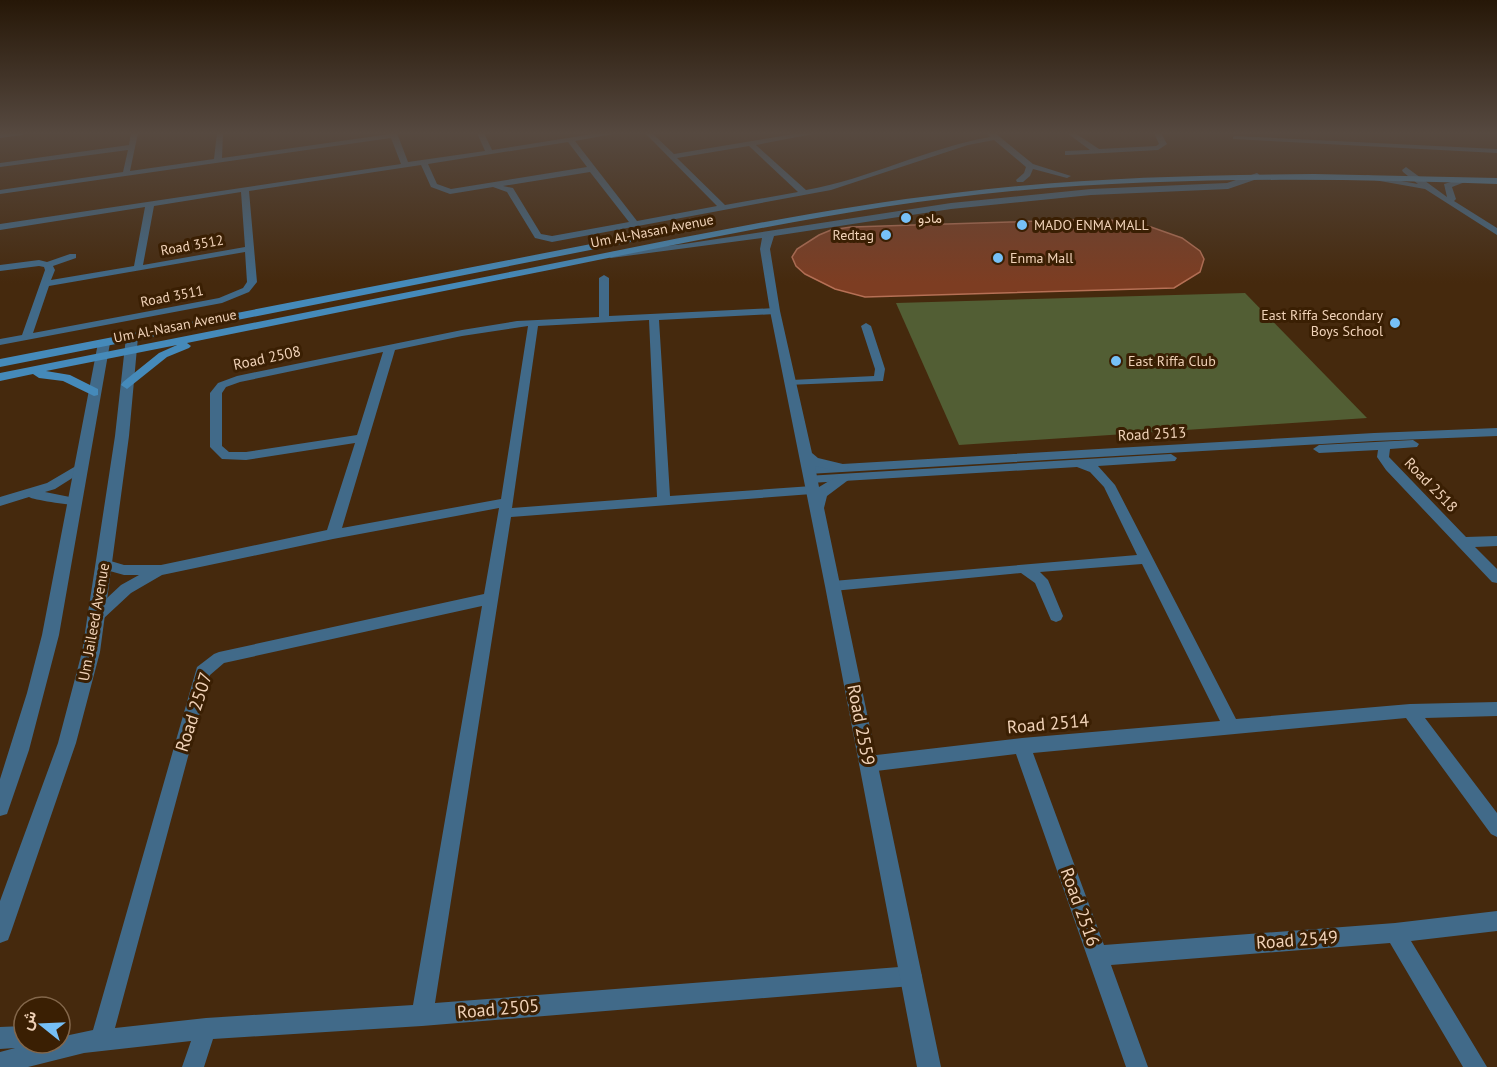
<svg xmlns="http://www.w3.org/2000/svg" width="1497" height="1067" viewBox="0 0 1497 1067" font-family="'PT Sans',Vazirmatn,sans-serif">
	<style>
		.green { fill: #525e34 }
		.building { fill: #7d3d22; stroke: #b67055; stroke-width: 1.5 }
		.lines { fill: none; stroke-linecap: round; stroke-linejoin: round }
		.minor { fill: #416a89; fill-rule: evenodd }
		.tertiary { fill: #416a89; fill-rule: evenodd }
		.secondary { fill: #458aba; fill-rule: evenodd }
		.poi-dot { fill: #76c0f7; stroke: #3a1f03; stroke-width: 2 }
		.labels { text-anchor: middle; stroke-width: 6; stroke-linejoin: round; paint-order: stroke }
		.far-poi-label { font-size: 14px; fill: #f0d2b8; stroke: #3a1f03; text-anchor: start }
		.far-street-label { font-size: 14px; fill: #f0d2b8; stroke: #3a1f03 }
		.street-label { font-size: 15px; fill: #f0d2b8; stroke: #3a1f03 }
		.near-street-label { font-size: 18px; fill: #f0d2b8; stroke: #3a1f03 }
	</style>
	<rect width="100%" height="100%" fill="#45290d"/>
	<path class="green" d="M1245 293 1367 418 959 445 896 303Z"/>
	<path class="building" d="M1104 219 1151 227 1182 238 1200 251 1204 259 1200 272 1174 288 865 297 835 289 805 274 796 266 792 257 797 249 819 235 831 230 851 227Z"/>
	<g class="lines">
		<path class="minor" d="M25 133 22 135 0 138V134Z
			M131 133H138L130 171 214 159 217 133H223L222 158 397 133 408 162 485 151 477 133H484L492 150 599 133H618L575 141 637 221 717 206 645 133H652L674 154 800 133H818L756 145 806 190C869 179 927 148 990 137L987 133H995L1033 164 1071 176 1067 178 1033 169 1030 176 1023 182H1017L1016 180 1024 173 1026 167 994 140 968 145 831 190 552 242 535 238 507 192 493 187 450 194 431 187 421 165 249 191 257 282 249 292 222 303 0 345V339L22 335 45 270 44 267 39 266 0 271V265L39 260 47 262 70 254H76V258L53 266 55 270 51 280 134 266 145 207 0 230V224L401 164 391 138 0 194V190L123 172 128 150 0 167V163L129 145ZM568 142 587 167 451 189 437 184 428 164ZM749 146 798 192 725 205 677 158ZM590 172 629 222 552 236 541 234 513 188 503 186ZM241 192 245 247 143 265 154 206ZM245 252 247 282 243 288 219 298 33 333 49 286Z
			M1067 133H1075L1099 149 1156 146 1159 144 1154 133H1161L1167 144 1158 150 1068 155H1065V151L1090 150Z
			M1235 136 1497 149V153L1233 139V137Z
			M604 275 609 278V316L775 308 780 311 775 314 659 320 670 496 812 486 818 490 812 494 511 517 435 1003 912 966 919 969 922 976 919 983 912 986 422 1026 213 1039 204 1067H182L191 1041 84 1053 28 1067H0V1052L15 1048 0 1049V1027L24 1026V1043H60V1037L93 1030 197 667 214 654 219 652 484 594 499 508 333 539 162 575 131 593 103 619 98 621 93 619 91 615 93 611 121 585 139 575H124L99 568 97 564 99 560 104 559 124 565H161L327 530 355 443 246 460 222 459 210 447V393L218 383 237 376 462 330 517 321 599 317V278ZM649 320 657 497 512 508 538 326ZM528 326 501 499 342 528 395 350 462 336ZM383 352 357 435 246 452H229L222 446V393L226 387 240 382ZM482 606 413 1005 206 1018 115 1028 210 675 224 663Z
			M866 323 871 326 885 369 883 381 787 385V381L791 380 874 376 875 369 861 326Z
			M1497 428V436L1374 441 808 474 802 470 808 466 1374 433Z
			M1413 440 1419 444 1417 447 1390 449 1389 457 1466 537 1497 536V546L1475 547 1497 569V583L1492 582 1386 470 1377 457 1378 450 1319 453 1313 449 1319 445Z
			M1171 454 1177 458 1175 461 1098 466 1115 485 1236 719 1410 704 1497 702V716L1425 718 1497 813V837L1491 834 1406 718 1033 753 1104 945 1395 923 1497 911V931L1411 941 1487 1067H1463L1390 943 1111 965 1148 1067H1126L1016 754 868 772 862 770 859 764 862 758 868 756 1022 738 1220 721 1142 564 1040 572 1048 580 1063 616 1061 620 1056 622 1051 620 1035 583 1021 573 833 591 828 590 826 586 828 582 833 581 1137 555 1104 487 1090 472 1077 467 810 483 806 482 804 479 806 476Z
			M81 463 85 464 87 467 85 470 55 489 45 492 80 499 81 502 80 505C74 506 33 500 29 497L0 506V497L47 483Z"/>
		<path class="tertiary" d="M1406 167 1447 197 1444 184 1465 178V182L1452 187 1456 199 1454 201 1497 228V235L1425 189 1363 178 1367 175 1418 184 1403 172 1402 170Z
			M1257 173 1261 176 1260 178 1228 189 1091 195 951 209 774 236 770 249 780 311 812 453 818 458 847 465 849 468 842 472 815 466 819 487 839 475H849L851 478 827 496 824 508 941 1067H917L825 586 770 311 760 249 762 238 611 258 606 255 611 252 684 244 951 203 1091 189 1227 183Z
			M132 334 138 337 129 436 100 652 76 743 11 932 8 940 0 943V901L58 743 82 652 115 436 126 337Z
			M104 340 110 343 59 635 29 750 7 814 0 816V779L27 693 42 635 98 343Z"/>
		<path class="secondary" d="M1314 174 1497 178V184C1335 178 1173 177 1012 191 872 204 735 233 598 260 461 288 324 315 187 343L191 346 189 348 167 357 127 389 121 385 123 382 159 353 177 345 46 371 70 375 98 389V395L94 396 63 381 39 378 33 374 0 381V373C182 337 363 301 545 265 681 238 816 209 954 193 1073 178 1194 175 1314 174Z
			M668 229 671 230V234L0 367V359Z"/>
	</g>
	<linearGradient id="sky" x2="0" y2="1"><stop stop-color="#261707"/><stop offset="0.47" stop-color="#564940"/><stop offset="1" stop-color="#564940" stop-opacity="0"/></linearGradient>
	<rect width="1497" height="283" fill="url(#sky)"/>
	<g class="poi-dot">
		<circle cx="906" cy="218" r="6"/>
		<circle cx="1022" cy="225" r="6"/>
		<circle cx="886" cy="235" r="6"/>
		<circle cx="998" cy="258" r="6"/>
		<circle cx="1395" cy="323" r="6"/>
		<circle cx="1116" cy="361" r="6"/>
	</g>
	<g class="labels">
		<g class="far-poi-label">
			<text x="918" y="223">مادو</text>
			<text x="1034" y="230">MADO ENMA MALL</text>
			<text x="874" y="240" text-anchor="end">Redtag</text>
			<text x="1010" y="263">Enma Mall</text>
			<text x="1383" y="320" text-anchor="end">East Riffa Secondary<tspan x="1383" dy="16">Boys School</tspan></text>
			<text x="1128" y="366">East Riffa Club</text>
		</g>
		<g class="far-street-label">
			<text transform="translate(652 231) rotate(-11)" y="5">Um Al-Nasan Avenue</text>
			<text transform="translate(192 245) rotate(-10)" y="5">Road 3512</text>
			<text transform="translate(172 296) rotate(-11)" y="5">Road 3511</text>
			<text transform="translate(175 326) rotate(-11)" y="5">Um Al-Nasan Avenue</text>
		</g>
		<g class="street-label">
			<text transform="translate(267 358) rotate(-12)" y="5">Road 2508</text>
			<text transform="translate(1152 434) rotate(-3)" y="5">Road 2513</text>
			<text transform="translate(1431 485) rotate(46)" y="5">Road 2518</text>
			<text transform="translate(94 622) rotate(-80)" y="5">Um Jaileed Avenue</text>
		</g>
		<g class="near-street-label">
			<text transform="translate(194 712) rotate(-72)" y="6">Road 2507</text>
			<text transform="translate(1048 724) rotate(-5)" y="6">Road 2514</text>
			<text transform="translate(861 725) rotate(79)" y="6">Road 2559</text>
			<text transform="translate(1080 907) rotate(70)" y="6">Road 2516</text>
			<text transform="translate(1297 940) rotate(-4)" y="6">Road 2549</text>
			<text transform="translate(498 1009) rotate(-5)" y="6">Road 2505</text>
		</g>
	</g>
	<g transform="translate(42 1025) rotate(288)"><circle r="28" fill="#3a1f03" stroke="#83674b" stroke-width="1.5"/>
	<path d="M0-4.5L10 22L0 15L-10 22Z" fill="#76c0f7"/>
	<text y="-9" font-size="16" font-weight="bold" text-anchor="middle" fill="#f0d2b8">ش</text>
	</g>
</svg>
